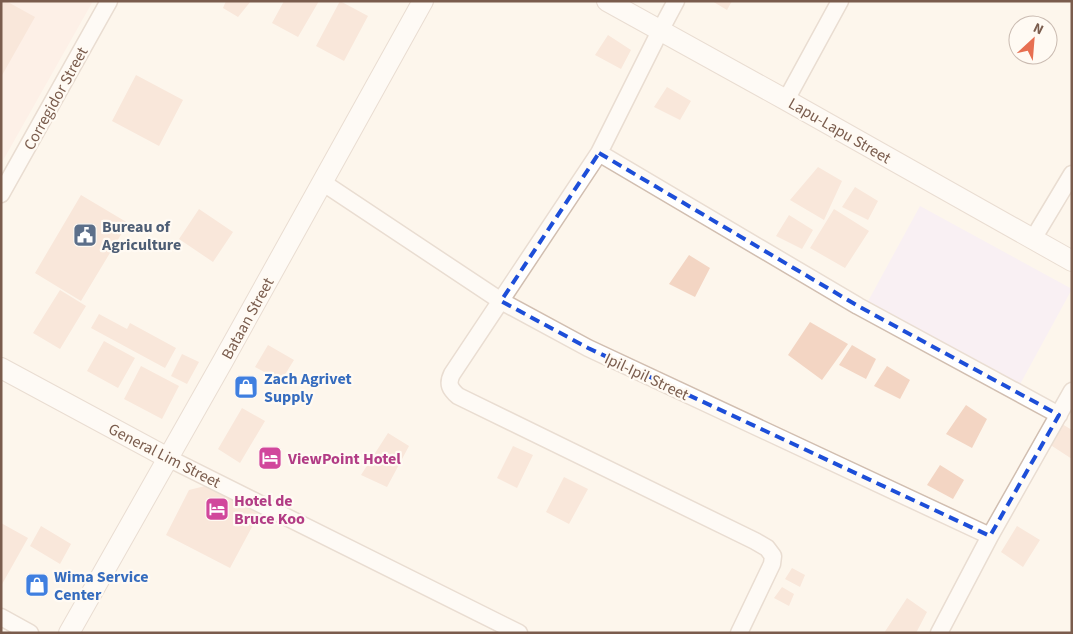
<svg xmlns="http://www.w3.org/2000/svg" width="1073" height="634" viewBox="0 0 1073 634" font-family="'Source Sans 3',sans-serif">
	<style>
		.commercial { fill: #fde8e0 }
		.education { fill: #f3e8fa }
		.building { fill: #f3d5c3 }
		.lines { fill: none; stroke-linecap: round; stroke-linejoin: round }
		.minor-casing { stroke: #d1beb0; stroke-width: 19 }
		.tertiary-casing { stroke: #d1beb0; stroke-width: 22 }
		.minor { stroke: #fff; stroke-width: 16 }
		.tertiary { stroke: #fff; stroke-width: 20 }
		.marked { fill: none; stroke: #1d4ed8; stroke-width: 4; stroke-dasharray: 10 6; stroke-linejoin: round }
		.labels { text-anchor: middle; stroke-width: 4.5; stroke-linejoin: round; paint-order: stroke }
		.street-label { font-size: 16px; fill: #7a5c4d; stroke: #fffaf3 }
		.service-label { font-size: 16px; font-weight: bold; fill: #4e5e75; stroke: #fffaf3; text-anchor: start }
		.shop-label { font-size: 16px; font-weight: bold; fill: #366cbe; stroke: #fffaf3; text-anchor: start }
		.hotel-label { font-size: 16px; font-weight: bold; fill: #b23c85; stroke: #fffaf3; text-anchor: start }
	</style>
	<rect width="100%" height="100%" fill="#fdf6ec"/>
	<path class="commercial" d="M1 1H93L1 164Z"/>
	<path class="education" d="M920 206 1072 289 1018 388 866 305Z"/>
	<path class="building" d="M1 1H6L35 17 1 77Z
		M226 1H251L238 17 223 8Z
		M284 1H319L298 37 272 23Z
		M340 1 368 16 344 61 316 46Z
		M712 1H732L727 10Z
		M608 35 631 50 621 69 595 55Z
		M136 75 183 100 159 146 112 121Z
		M667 87 691 101 680 120 654 107Z
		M818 167 842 181 824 220 790 200Z
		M855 187 878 201 868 220 842 207Z
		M81 195 128 223 81 301 35 273Z
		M199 209 233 232 213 262 179 239Z
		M834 209 869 231 845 268 810 248Z
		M789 215 813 230 802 249 776 236Z
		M689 255 710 268 695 297 669 284Z
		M60 290 86 306 60 349 33 333Z
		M99 314 127 329 130 323 176 348 165 368 91 328Z
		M810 322 848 344 822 380 788 355Z
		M104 341 135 358 118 388 87 371Z
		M268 345 294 360 281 381 255 367Z
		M852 345 876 359 866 379 839 365Z
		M182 354 199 362 187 384 171 376Z
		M141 366 179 386 162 419 124 399Z
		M887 366 910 380 900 399 874 386Z
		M966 405 987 419 972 448 946 434Z
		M242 408 265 421 240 463 218 449Z
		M1062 424 1072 430V459L1049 444Z
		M388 433 409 446 387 487 361 475Z
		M513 446 533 455 517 488 497 478Z
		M940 465 964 480 953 499 927 485Z
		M564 477 588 489 569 524 546 512Z
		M205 486 259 514 230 568 166 535 189 490Z
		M1 523 28 538 1 586Z
		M41 526 71 544 60 564 30 546Z
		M1017 526 1040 540 1023 567 1001 552Z
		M792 568 805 575 800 587 785 579Z
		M782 587 794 594 789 606 774 598Z
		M907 598 927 612 916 633H884Z"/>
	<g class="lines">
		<g class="minor-casing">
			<path id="minor" d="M676 1 660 31 599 153 452 374C447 384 450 389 458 396L755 541 767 548 773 556 772 564 739 633
				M786 100 840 1
				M599 153 858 306 1059 415
				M322 182 501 301 588 348 990 536
				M1 194 109 1
				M1033 239 1072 174
				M168 458 519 633
				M1 617 30 633
				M939 633 990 536 1072 391"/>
		</g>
		<g class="tertiary-casing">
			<path id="tertiary" d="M607 1 786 100 1072 261
				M1 368 168 458
				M69 633 223 361 423 1"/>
		</g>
		<use href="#minor" class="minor"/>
		<use href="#tertiary" class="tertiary"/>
	</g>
	<path d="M0 0H1073V634H0ZM599 153 858 306 1059 415 990 536 588 348 501 301Z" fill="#fdf6ec" fill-opacity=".55" fill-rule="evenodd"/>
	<path class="marked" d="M599 153 858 306 1059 415 990 536 588 348 501 301Z"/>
	<defs>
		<g id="civic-square" transform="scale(1.25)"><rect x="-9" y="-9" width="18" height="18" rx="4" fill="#5c6f8a" stroke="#fffaf3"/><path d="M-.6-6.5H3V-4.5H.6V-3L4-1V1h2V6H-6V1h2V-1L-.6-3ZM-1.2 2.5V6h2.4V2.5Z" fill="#fff"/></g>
		<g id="shop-square" transform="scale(1.25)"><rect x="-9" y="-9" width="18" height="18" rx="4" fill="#3f7fe0" stroke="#fffaf3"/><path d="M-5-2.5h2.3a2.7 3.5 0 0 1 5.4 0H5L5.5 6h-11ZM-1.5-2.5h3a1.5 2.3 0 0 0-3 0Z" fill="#fff"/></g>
		<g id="hotel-square" transform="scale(1.25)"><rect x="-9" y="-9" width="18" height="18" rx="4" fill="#d1479c" stroke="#fffaf3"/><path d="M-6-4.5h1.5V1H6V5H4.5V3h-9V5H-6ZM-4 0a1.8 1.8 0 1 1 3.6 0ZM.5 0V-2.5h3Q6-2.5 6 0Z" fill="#fff"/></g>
	</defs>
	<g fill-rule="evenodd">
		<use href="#civic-square" x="85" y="235"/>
		<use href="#shop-square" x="246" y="387"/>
		<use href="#hotel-square" x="270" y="458"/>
		<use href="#hotel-square" x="217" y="509"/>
		<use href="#shop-square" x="37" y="585"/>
	</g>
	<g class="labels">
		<g class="street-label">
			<text transform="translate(55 98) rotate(-61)" y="6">Corregidor Street</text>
			<text transform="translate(840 130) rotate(30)" y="6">Lapu-Lapu Street</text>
			<text transform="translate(247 318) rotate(-61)" y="6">Bataan Street</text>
			<text transform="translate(647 376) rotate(25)" y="6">Ipil-Ipil Street</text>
			<text transform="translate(165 455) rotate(27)" y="6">General Lim Street</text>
		</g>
		<g class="service-label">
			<text x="102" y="232">Bureau of<tspan x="102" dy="18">Agriculture</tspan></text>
		</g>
		<g class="shop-label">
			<text x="264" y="384">Zach Agrivet<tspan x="264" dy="18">Supply</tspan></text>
			<text x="54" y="582">Wima Service<tspan x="54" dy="18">Center</tspan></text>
		</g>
		<g class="hotel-label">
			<text x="288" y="464">ViewPoint Hotel</text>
			<text x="234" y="506">Hotel de<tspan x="234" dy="18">Bruce Koo</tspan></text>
		</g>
	</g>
	<rect width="1073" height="634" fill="none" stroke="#7a5c4d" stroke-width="5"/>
	<g transform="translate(1033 40) rotate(26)"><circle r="24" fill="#fffaf3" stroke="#cabbb1"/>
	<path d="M0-4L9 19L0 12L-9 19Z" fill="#e76f51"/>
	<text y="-8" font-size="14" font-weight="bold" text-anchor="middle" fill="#7a5c4d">N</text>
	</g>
</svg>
